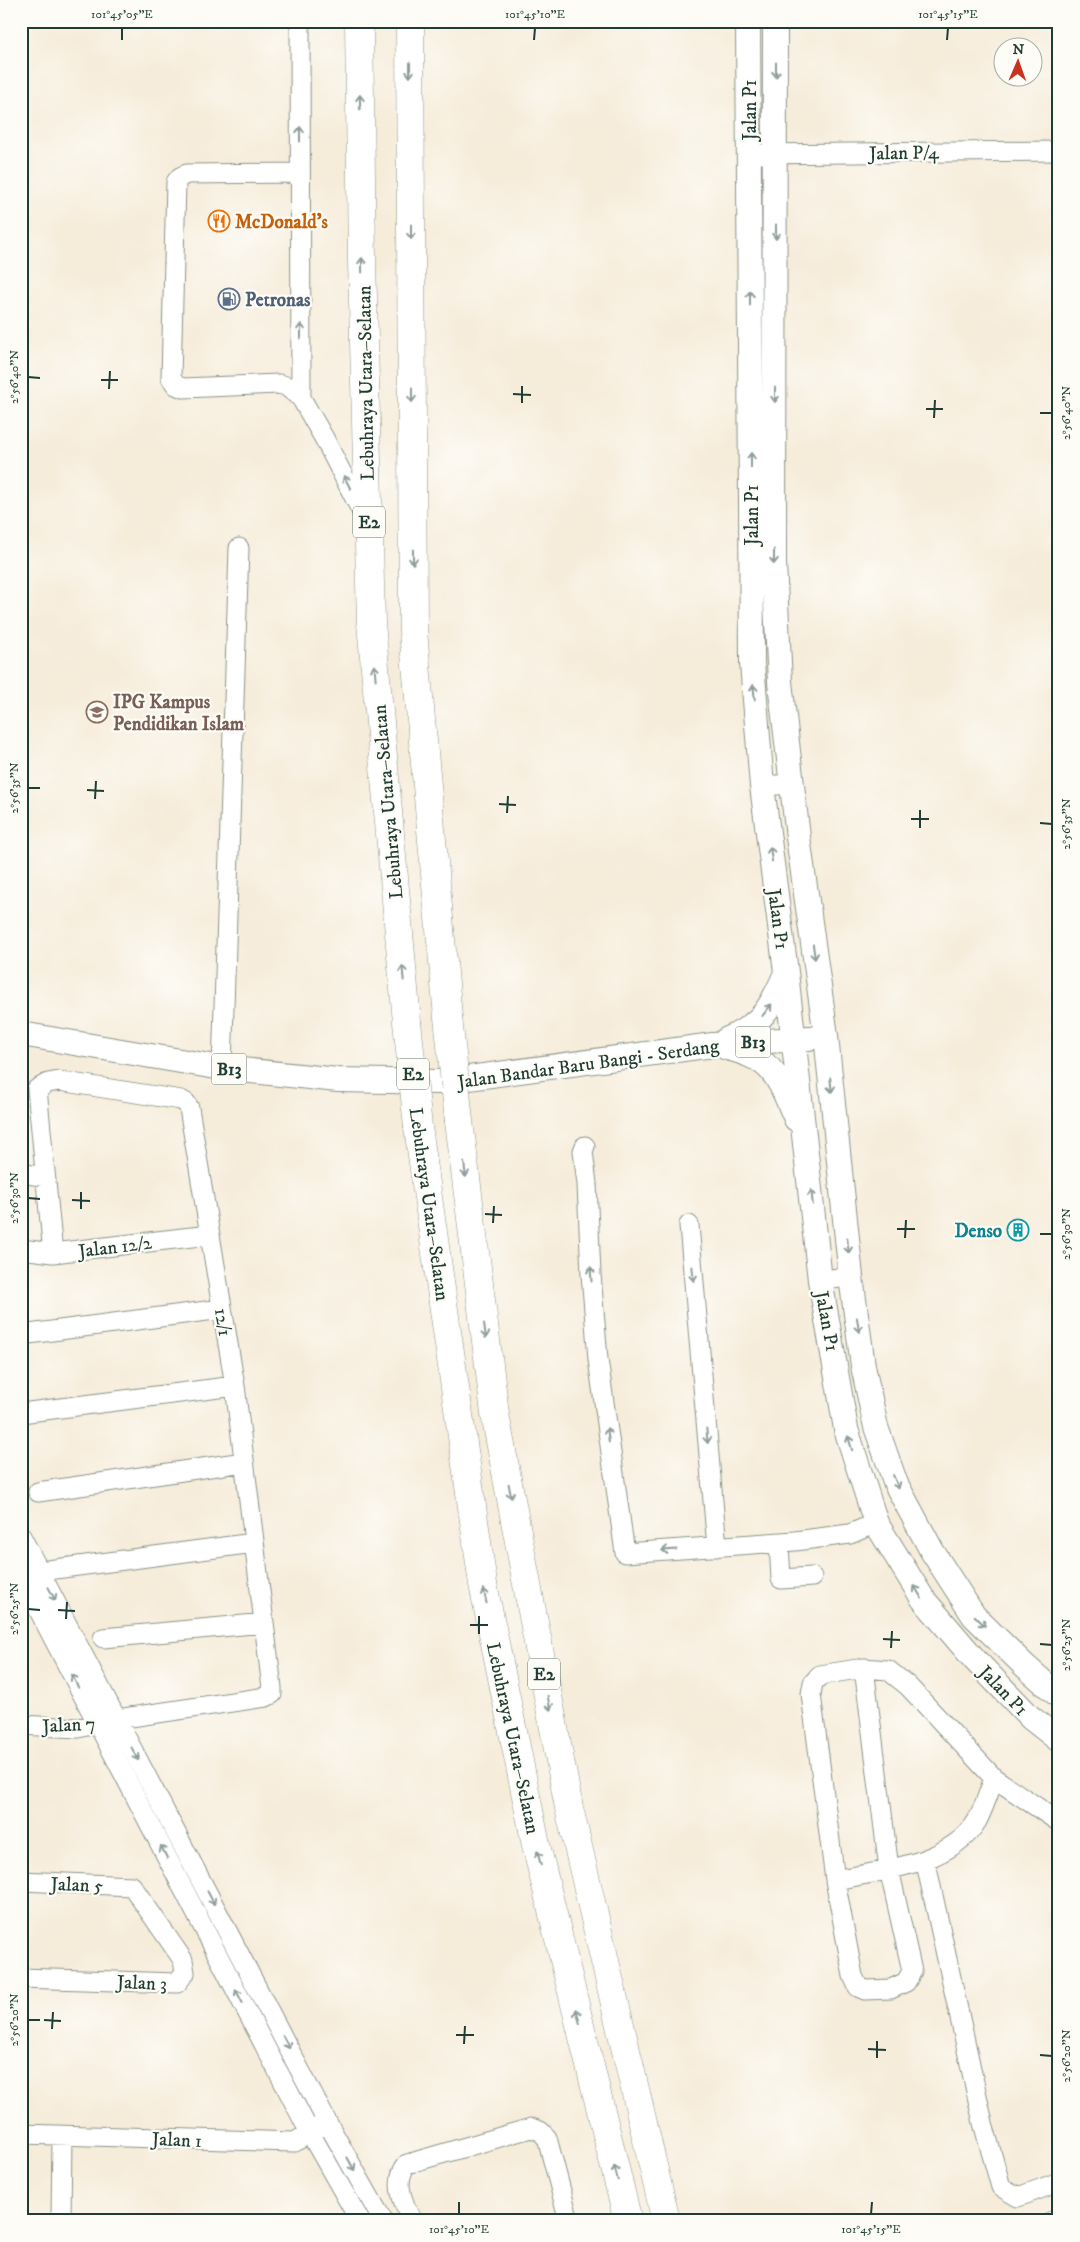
<svg xmlns="http://www.w3.org/2000/svg" width="1080" height="2242" viewBox="0 0 1080 2242" font-family="'IM FELL DW Pica',serif">
	<style>
		.lines { fill: none; stroke-linecap: round; stroke-linejoin: round }
		.minor-casing { stroke: #8a9487; stroke-width: 21 }
		.major-casing { stroke: #8a9487; stroke-width: 26 }
		.highway-casing { stroke: #8a9487; stroke-width: 29 }
		.minor { stroke: #fff; stroke-width: 19 }
		.major { stroke: #fff; stroke-width: 24 }
		.highway { stroke: #fff; stroke-width: 28 }
		.highway-bridge-casing { stroke: #8a9487; stroke-width: 29; stroke-linecap: butt }
		.highway-bridge { stroke: #fff; stroke-width: 28 }
		.oneway { stroke: #8f9e9a }
		.ticks { fill: none; stroke: #1f3d34; stroke-width: 2 }
		.labels { text-anchor: middle; stroke-width: 4.5; stroke-linejoin: round; paint-order: stroke }
		.shield { fill: #fdfcf7; stroke: #62766e; stroke-width: 1 }
		.shield-label { font-size: 18px; font-weight: bold; fill: #1f3d34 }
		.street-label { font-size: 19px; fill: #1f3d34; stroke: #fdfcf7 }
		.food-label { font-size: 19px; font-weight: bold; fill: #c56008; stroke: #fdfcf7; text-anchor: start }
		.service-label { font-size: 19px; font-weight: bold; fill: #4e5e75; stroke: #fdfcf7; text-anchor: start }
		.education-label { font-size: 19px; font-weight: bold; fill: #785e54; stroke: #fdfcf7; text-anchor: start }
		.culture-label { font-size: 19px; font-weight: bold; fill: #0d838f; stroke: #fdfcf7; text-anchor: end }
		.neatline { fill: none; stroke: #1f3d34; stroke-width: 2 }
		.ticks-label { font-size: 12px; text-anchor: middle; fill: #1f3d34 }
	</style>
	<rect width="100%" height="100%" fill="#fdfcf7"/>
	<filter id="ink" filterUnits="userSpaceOnUse"><feTurbulence type="fractalNoise" baseFrequency=".02" numOctaves="2"/><feDisplacementMap in="SourceGraphic" scale="10" xChannelSelector="R" yChannelSelector="G"/><feConvolveMatrix kernelMatrix="1 2 1 2 8 2 1 2 1" color-interpolation-filters="sRGB"/></filter>
	<filter id="wash" filterUnits="userSpaceOnUse"><feTurbulence type="fractalNoise" baseFrequency=".0096" numOctaves="4" result="noise"/><feDisplacementMap in="SourceGraphic" scale="20" xChannelSelector="R" yChannelSelector="G"/><feGaussianBlur stdDeviation="1.12" result="paint"/><feColorMatrix in="noise" values="0 0 0 0 0 0 0 0 0 0 0 0 0 0 0 0 0 1.4 0 .05"/><feComposite in="paint" operator="in"/></filter>
	<g filter="url(#wash)">
		<rect width="100%" height="100%" fill="#f6ecda"/>
	</g>
	<g filter="url(#ink)">
		<g class="lines">
			<g class="minor-casing">
				<path id="minor" d="M300 21 301 398 324 438 366 520
					M749 154 1059 151
					M300 173 187 174 180 177 176 182 171 378 176 385 183 388 279 384 286 386 301 398
					M762 786 792 784
					M222 1068 239 548
					M37 1089 53 1253
					M585 1146 583 1151 587 1184 591 1274 598 1359 625 1553 795 1541 850 1534 876 1523
					M21 1173 45 1177
					M689 1225 717 1547
					M21 1249 53 1253 209 1235
					M820 1280 851 1277
					M21 1335 222 1309
					M21 1413 235 1386
					M38 1492 244 1462
					M21 1536 327 2122 383 2221
					M779 1543 781 1579 812 1577
					M40 1571 254 1543
					M21 1576 310 2133 360 2221
					M103 1638 264 1623
					M864 1668 889 1869 912 1971 906 1982 891 1989 865 1990 858 1987 853 1976 835 1880 811 1694 813 1683 820 1675 864 1668 888 1670 908 1686 994 1778 1059 1822
					M21 1725 78 1728 117 1719 266 1697 272 1694V1688L235 1386 189 1108 186 1103 181 1100 59 1081 48 1083 37 1089
					M925 1859 983 2123 1001 2187 1018 2197 1059 2182
					M835 1880C881 1871 951 1864 977 1821 984 1808 989 1792 994 1778
					M21 1881 132 1886 183 1960 185 1973 177 1983 21 1978
					M21 2134 295 2142 320 2126
					M61 2221 62 2136
					M412 2221C403 2203 393 2181 407 2164L531 2128 540 2131 547 2138 569 2221
					M1052 2221 1059 2219"/>
			</g>
			<g class="major-casing">
				<path id="major" d="M748 21 752 663 762 786 786 972 820 1280 846 1429 876 1523 923 1599 975 1660 1031 1718 1059 1740
					M775 21 774 563 780 682 798 837 826 1036 851 1277 863 1366 876 1427 896 1484 932 1551 974 1616 1025 1666 1059 1696
					M21 1034 222 1068 338 1080 439 1082 713 1045 809 1038
					M726 1040C762 1024 771 1008 786 973
					M727 1048C775 1059 778 1078 796 1119"/>
			</g>
			<g class="highway-casing">
				<path id="highway" d="M359 21 362 260 371 623 407 1022
					M410 21 413 631 448 1017
					M459 1121 495 1414 569 1808 666 2221
					M418 1127 483 1584 536 1845 628 2221"/>
			</g>
			<use href="#minor" class="minor"/>
			<use href="#major" class="major"/>
			<use href="#highway" class="highway"/>
			<g class="highway-bridge-casing">
				<path id="highway-bridge" d="M448 1017 459 1121
					M407 1022 418 1127"/>
			</g>
			<use href="#highway-bridge" class="highway-bridge"/>
		</g>
		<defs><path id="oneway-shaft" d="M-6 0H5M1.5-3L5.5 0L1.5 3" fill="none" stroke-width="1.6" stroke-linecap="round" stroke-linejoin="round" transform="scale(1.25)"/></defs>
		<g class="oneway">
			<use href="#oneway-shaft" transform="translate(410 70) rotate(90)"/>
			<use href="#oneway-shaft" transform="translate(776 70) rotate(90)"/>
			<use href="#oneway-shaft" transform="translate(360 102) rotate(-91)"/>
			<use href="#oneway-shaft" transform="translate(300 134) rotate(-90)"/>
			<use href="#oneway-shaft" transform="translate(411 232) rotate(90)"/>
			<use href="#oneway-shaft" transform="translate(776 232) rotate(90)"/>
			<use href="#oneway-shaft" transform="translate(362 265) rotate(-91)"/>
			<use href="#oneway-shaft" transform="translate(750 298) rotate(-90)"/>
			<use href="#oneway-shaft" transform="translate(301 331) rotate(-90)"/>
			<use href="#oneway-shaft" transform="translate(412 395) rotate(90)"/>
			<use href="#oneway-shaft" transform="translate(775 395) rotate(90)"/>
			<use href="#oneway-shaft" transform="translate(751 460) rotate(-90)"/>
			<use href="#oneway-shaft" transform="translate(347 482) rotate(-117)"/>
			<use href="#oneway-shaft" transform="translate(413 557) rotate(90)"/>
			<use href="#oneway-shaft" transform="translate(774 557) rotate(90)"/>
			<use href="#oneway-shaft" transform="translate(375 672) rotate(-95)"/>
			<use href="#oneway-shaft" transform="translate(754 692) rotate(-95)"/>
			<use href="#oneway-shaft" transform="translate(771 854) rotate(-98)"/>
			<use href="#oneway-shaft" transform="translate(814 952) rotate(82)"/>
			<use href="#oneway-shaft" transform="translate(403 973) rotate(-95)"/>
			<use href="#oneway-shaft" transform="translate(767 1010) rotate(-52)"/>
			<use href="#oneway-shaft" transform="translate(831 1085) rotate(84)"/>
			<use href="#oneway-shaft" transform="translate(465 1170) rotate(83)"/>
			<use href="#oneway-shaft" transform="translate(812 1197) rotate(-96)"/>
			<use href="#oneway-shaft" transform="translate(848 1246) rotate(84)"/>
			<use href="#oneway-shaft" transform="translate(591 1274) rotate(-94)"/>
			<use href="#oneway-shaft" transform="translate(693 1274) rotate(85)"/>
			<use href="#oneway-shaft" transform="translate(858 1325) rotate(82)"/>
			<use href="#oneway-shaft" transform="translate(485 1331) rotate(83)"/>
			<use href="#oneway-shaft" transform="translate(608 1435) rotate(-97)"/>
			<use href="#oneway-shaft" transform="translate(707 1436) rotate(85)"/>
			<use href="#oneway-shaft" transform="translate(850 1443) rotate(-107)"/>
			<use href="#oneway-shaft" transform="translate(896 1482) rotate(67)"/>
			<use href="#oneway-shaft" transform="translate(510 1491) rotate(79)"/>
			<use href="#oneway-shaft" transform="translate(669 1550) rotate(176)"/>
			<use href="#oneway-shaft" transform="translate(918 1592) rotate(-121)"/>
			<use href="#oneway-shaft" transform="translate(52 1594) rotate(62)"/>
			<use href="#oneway-shaft" transform="translate(485 1596) rotate(-102)"/>
			<use href="#oneway-shaft" transform="translate(980 1621) rotate(45)"/>
			<use href="#oneway-shaft" transform="translate(75 1681) rotate(-117)"/>
			<use href="#oneway-shaft" transform="translate(549 1703) rotate(79)"/>
			<use href="#oneway-shaft" transform="translate(135 1754) rotate(62)"/>
			<use href="#oneway-shaft" transform="translate(164 1852) rotate(-117)"/>
			<use href="#oneway-shaft" transform="translate(539 1858) rotate(-104)"/>
			<use href="#oneway-shaft" transform="translate(211 1898) rotate(62)"/>
			<use href="#oneway-shaft" transform="translate(239 1996) rotate(-117)"/>
			<use href="#oneway-shaft" transform="translate(578 2016) rotate(-104)"/>
			<use href="#oneway-shaft" transform="translate(286 2042) rotate(62)"/>
			<use href="#oneway-shaft" transform="translate(351 2164) rotate(61)"/>
			<use href="#oneway-shaft" transform="translate(616 2173) rotate(-104)"/>
		</g>
	</g>
	<path class="ticks" d="M122 40V28M534 40 535 28M947 40 948 28M28 377 40 378M101 380H118M109 389 110 371M513 394 531 395M522 403V386M926 409H943M1040 413H1052M934 418 935 400M28 788H40M87 790 104 791M95 799 96 781M499 804 516 805M507 813 508 796M911 819H929M1040 823 1052 824M920 828V810M28 1198 40 1199M72 1200 90 1201M81 1209V1192M485 1214 502 1215M493 1223 494 1206M897 1229H915M1040 1234H1052M905 1238 906 1220M28 1609 40 1610M58 1610 75 1611M66 1619 67 1602M470 1625H488M479 1634V1616M883 1639 900 1640M1040 1644 1052 1645M891 1648 892 1631M28 2020H40M44 2020 61 2021M52 2029 53 2012M456 2035H474M464 2044 465 2026M868 2049 886 2050M1040 2055 1052 2056M877 2058V2041M459 2214V2202M871 2214 872 2202"/>
	<defs>
		<g id="restaurant-ring" transform="scale(1.125)"><circle r="9.5" fill="#fdfcf7" stroke="#e8710a" stroke-width="1.5"/><path d="M-5-6h1v4h1v-4h1v4h1v-4h1v5L-1.5 .5V6h-2V.5L-5-1ZM5-6V6H3V1.5H1.5Q1.5-4 5-6Z" fill="#e8710a"/></g>
		<g id="fuel-ring" transform="scale(1.125)"><circle r="9.5" fill="#fdfcf7" stroke="#5c6f8a" stroke-width="1.5"/><path d="M-5.5-6h7V0h2V4h1.3V-2.5L3-4.5l.8-.8L6-3V5H2.5V1h-1V6h-7ZM-4.2-4.7v3.2H.2V-4.7Z" fill="#5c6f8a"/></g>
		<g id="university-ring" transform="scale(1.125)"><circle r="9.5" fill="#fdfcf7" stroke="#8d6e63" stroke-width="1.5"/><path d="M0-5L7-2L0 1L-7-2ZM-4 1L0 2.5L4 1V4Q0 6-4 4Z" fill="#8d6e63"/></g>
		<g id="building-ring" transform="scale(1.125)"><circle r="9.5" fill="#fdfcf7" stroke="#0f9aa8" stroke-width="1.5"/><path d="M-4-6H4V6H1V3H-1V6H-4ZM-2.5-4.3h1.7v1.8h-1.7ZM.8-4.3h1.7v1.8H.8ZM-2.5-1h1.7V.8h-1.7ZM.8-1h1.7V.8H.8Z" fill="#0f9aa8"/></g>
	</defs>
	<g fill-rule="evenodd">
		<use href="#restaurant-ring" x="219" y="221"/>
		<use href="#fuel-ring" x="229" y="299"/>
		<use href="#university-ring" x="97" y="712"/>
		<use href="#building-ring" x="1018" y="1230"/>
	</g>
	<g class="labels">
		<g class="shield">
			<rect x="353" y="506.5" width="32" height="31" rx="4"/>
			<rect x="735.5" y="1026.5" width="35" height="31" rx="4"/>
			<rect x="211.5" y="1053.5" width="35" height="31" rx="4"/>
			<rect x="397" y="1058.5" width="32" height="31" rx="4"/>
			<rect x="528" y="1658.5" width="32" height="31" rx="4"/>
		</g>
		<g class="shield-label">
			<text x="369" y="528">E2</text>
			<text x="753" y="1048">B13</text>
			<text x="229" y="1075">B13</text>
			<text x="413" y="1080">E2</text>
			<text x="544" y="1680">E2</text>
		</g>
		<g class="street-label">
			<text transform="translate(749 110) rotate(-90)" y="7">Jalan P1</text>
			<text transform="translate(904 152) rotate(-1)" y="7">Jalan P/4</text>
			<text transform="translate(365 383) rotate(-91)" y="7">Lebuhraya Utara–Selatan</text>
			<text transform="translate(751 515) rotate(-90)" y="7">Jalan P1</text>
			<text transform="translate(387 802) rotate(-95)" y="7">Lebuhraya Utara–Selatan</text>
			<text transform="translate(779 919) rotate(82)" y="7">Jalan P1</text>
			<text transform="translate(588 1063) rotate(-8)" y="7">Jalan Bandar Baru Bangi - Serdang</text>
			<text transform="translate(430 1204) rotate(82)" y="7">Lebuhraya Utara–Selatan</text>
			<text transform="translate(115 1246) rotate(-7)" y="7">Jalan 12/2</text>
			<text transform="translate(828 1321) rotate(79)" y="7">Jalan P1</text>
			<text transform="translate(224 1322) rotate(80)" y="7">12/1</text>
			<text transform="translate(1004 1690) rotate(46)" y="7">Jalan P1</text>
			<text transform="translate(69 1724) rotate(-3)" y="7">Jalan 7</text>
			<text transform="translate(514 1738) rotate(78)" y="7">Lebuhraya Utara–Selatan</text>
			<text transform="translate(77 1884) rotate(2)" y="7">Jalan 5</text>
			<text transform="translate(142 1982) rotate(2)" y="7">Jalan 3</text>
			<text transform="translate(177 2139) rotate(2)" y="7">Jalan 1</text>
		</g>
		<g class="food-label">
			<text x="235" y="228">McDonald's</text>
		</g>
		<g class="service-label">
			<text x="245" y="306">Petronas</text>
		</g>
		<g class="education-label">
			<text x="113" y="708">IPG Kampus<tspan x="113" dy="22">Pendidikan Islam</tspan></text>
		</g>
		<g class="culture-label">
			<text x="1002" y="1237">Denso</text>
		</g>
	</g>
	<rect width="1080" height="2242" fill="none" stroke="#fdfcf7" stroke-width="55"/>
	<g transform="translate(1018 62) rotate(2)"><circle r="24" fill="#fdfcf7" stroke="#a4b0a9"/>
	<path d="M0-4L9 19L0 12L-9 19Z" fill="#c8321e"/>
	<text y="-8" font-size="14" font-weight="bold" text-anchor="middle" fill="#1f3d34">N</text>
	</g>
	<rect x="28" y="28" width="1024" height="2186" class="neatline"/>
	<g class="ticks-label">
		<text x="122" y="18">101°45'05"E</text>
		<text x="535" y="18">101°45'10"E</text>
		<text x="948" y="18">101°45'15"E</text>
		<text transform="translate(14 377) rotate(-90)" y="4">2°56'40"N</text>
		<text transform="translate(1066 413) rotate(-90)" y="4">2°56'40"N</text>
		<text transform="translate(14 788) rotate(-90)" y="4">2°56'35"N</text>
		<text transform="translate(1066 824) rotate(-90)" y="4">2°56'35"N</text>
		<text transform="translate(14 1198) rotate(-90)" y="4">2°56'30"N</text>
		<text transform="translate(1066 1234) rotate(-90)" y="4">2°56'30"N</text>
		<text transform="translate(14 1609) rotate(-90)" y="4">2°56'25"N</text>
		<text transform="translate(1066 1645) rotate(-90)" y="4">2°56'25"N</text>
		<text transform="translate(14 2020) rotate(-90)" y="4">2°56'20"N</text>
		<text transform="translate(1066 2056) rotate(-90)" y="4">2°56'20"N</text>
		<text x="459" y="2233">101°45'10"E</text>
		<text x="871" y="2233">101°45'15"E</text>
	</g>
</svg>
